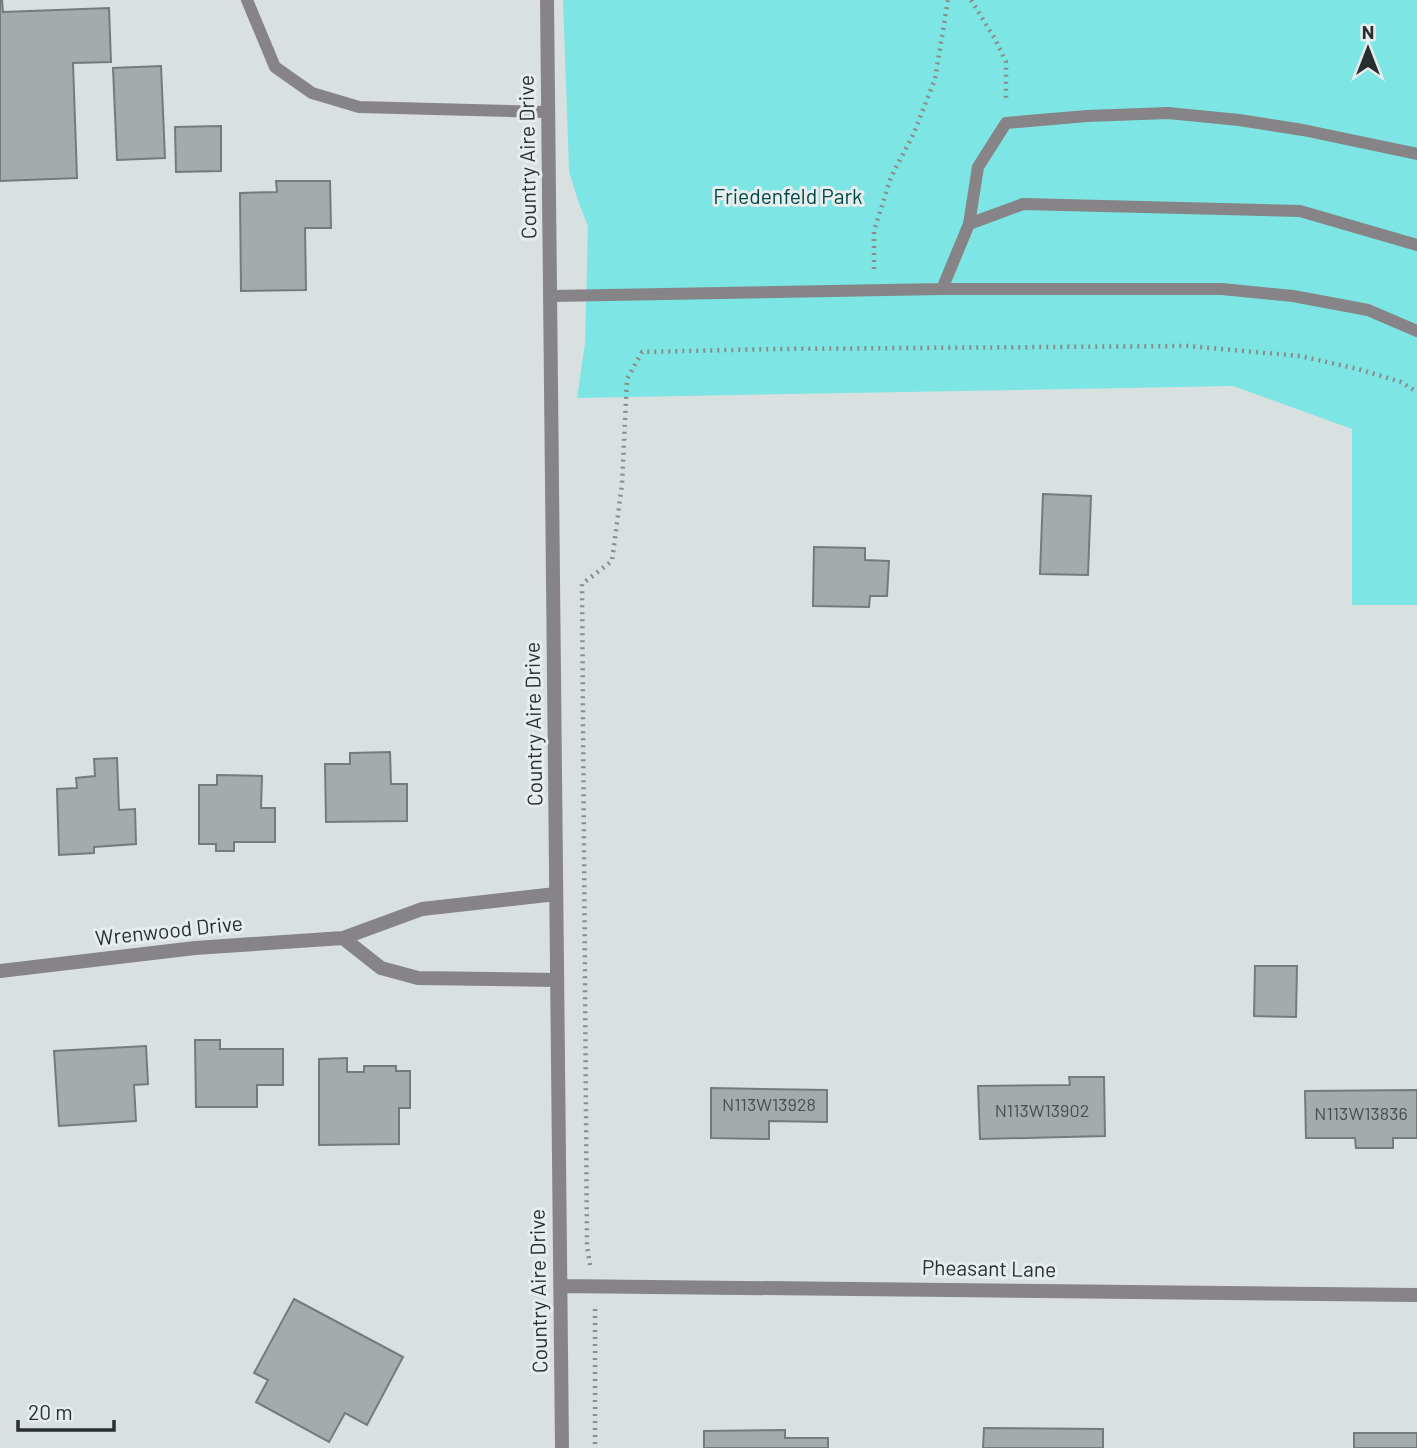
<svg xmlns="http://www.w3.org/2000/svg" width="1417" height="1448" viewBox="0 0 1417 1448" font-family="Barlow,sans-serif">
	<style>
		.green { fill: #7de5e4 }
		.building { fill: #a4abab; stroke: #757b7b; stroke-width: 2 }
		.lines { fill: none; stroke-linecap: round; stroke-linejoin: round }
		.path { stroke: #888d8d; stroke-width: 4.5; stroke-dasharray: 2 5; stroke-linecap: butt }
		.lane { stroke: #868486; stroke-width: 12 }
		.street { stroke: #868486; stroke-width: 14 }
		.labels { text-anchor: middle; stroke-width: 6; stroke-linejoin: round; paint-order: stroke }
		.number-label { font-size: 18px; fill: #494d4d }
		.street-label { font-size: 21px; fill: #2b2e2e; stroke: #e6eded }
		.park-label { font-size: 21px; fill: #004746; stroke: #e6eded }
	</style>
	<rect width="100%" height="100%" fill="#d9e0e0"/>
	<path class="green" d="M563 0H1417V605H1352V429L1233 386 577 398 585 343 588 226 578 201 569 171Z"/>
	<path class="building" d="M0 0H2L3 12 109 8 111 62 73 63 77 178 0 181Z
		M161 66 165 158 117 160 113 68Z
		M221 126V171L176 172 175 127Z
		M276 181H330L331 228H305L306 290 241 291 240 193 277 192Z
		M1043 494 1091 496 1088 575 1040 574Z
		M814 547 865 548V560L889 561 887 596H870L869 607 813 606Z
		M390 752 391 784H407V821L326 822 325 764H350V753Z
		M117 758 119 810 135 809 136 844 94 847V853L59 855 57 789 77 788 76 778 95 776 94 759Z
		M217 775 262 776 261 808H275V842H234V851H216V844H199V785H217Z
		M1255 966H1297L1296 1017 1254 1016Z
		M195 1040H220V1049H283V1085H257V1107H196Z
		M146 1046 148 1084 134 1085 136 1121 59 1126 54 1051Z
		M347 1058V1072H364V1066H396V1071H410V1108H399V1144L319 1145V1059Z
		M1069 1077H1104L1105 1136 980 1139 978 1086 1070 1085Z
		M711 1088 827 1090V1122L769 1121V1139L711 1138Z
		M1417 1090V1138H1393V1148H1356L1355 1138H1306L1305 1091Z
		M294 1299 403 1357 367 1425 345 1413 329 1442 256 1402 268 1380 254 1373Z
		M984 1428 1103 1429V1448H983Z
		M785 1430V1438H828V1448H704V1431Z
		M1354 1433H1417V1448H1354Z"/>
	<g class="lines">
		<path class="path" d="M971 0 995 39 1006 62V101
			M874 269V231L891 177 914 133 935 79 948 0
			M590 1265 587 1246 582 584 612 561 622 484 627 379 642 352 772 349 1188 346 1300 356 1358 369 1401 382 1417 392
			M595 1309V1448"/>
		<path class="lane" d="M247 0 275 67 312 93 359 107 548 112
			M969 224 1023 204 1300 211 1417 245
			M942 289 969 224 978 167 1006 123 1087 116 1168 113 1239 120 1303 130 1417 154
			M551 296 942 289H1222L1293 296 1368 310 1417 331"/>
		<path class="street" d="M547 0 562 1448
			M343 938 381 968 418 978 557 980
			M0 971 195 948 343 938 422 909 556 894
			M560 1286 1417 1295"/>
	</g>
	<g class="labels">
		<g class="number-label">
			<text x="769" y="1111">N113W13928</text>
			<text x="1042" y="1117">N113W13902</text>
			<text x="1361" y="1120">N113W13836</text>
		</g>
		<g class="street-label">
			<text transform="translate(528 157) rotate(-91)" y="7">Country Aire Drive</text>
			<text transform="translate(534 724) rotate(-91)" y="7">Country Aire Drive</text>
			<text transform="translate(169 931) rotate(-6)" y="7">Wrenwood Drive</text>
			<text transform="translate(989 1269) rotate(1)" y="7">Pheasant Lane</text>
			<text transform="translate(539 1291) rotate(-91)" y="7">Country Aire Drive</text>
		</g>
		<g class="park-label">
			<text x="788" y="204">Friedenfeld Park</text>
		</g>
	</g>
	<g transform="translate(1368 49)" stroke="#e6eded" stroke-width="5" paint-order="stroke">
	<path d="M0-5L12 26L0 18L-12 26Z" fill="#2b2e2e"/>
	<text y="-10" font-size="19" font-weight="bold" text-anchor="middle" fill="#2b2e2e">N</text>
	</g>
	<path d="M18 1420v10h96v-10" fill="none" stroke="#2b2e2e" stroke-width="3.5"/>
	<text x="28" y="1420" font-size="21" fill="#2b2e2e" stroke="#e6eded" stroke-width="5" paint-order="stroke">20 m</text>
</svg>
